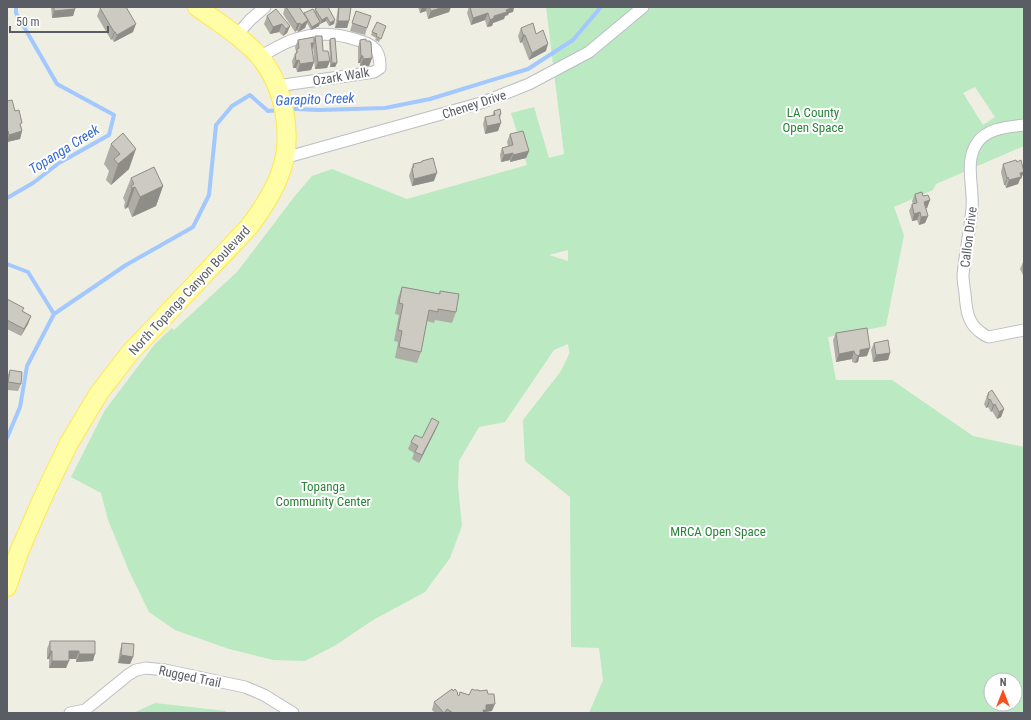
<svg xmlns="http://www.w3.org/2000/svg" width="1031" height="720" viewBox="0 0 1031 720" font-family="'Roboto Condensed',sans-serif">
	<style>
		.green { fill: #bbe9c2; fill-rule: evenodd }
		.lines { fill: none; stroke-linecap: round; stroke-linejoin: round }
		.stream { stroke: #a2c8ff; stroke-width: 4 }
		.street-casing { stroke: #bcbec5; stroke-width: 13 }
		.primary-casing { stroke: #ffe84b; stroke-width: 20 }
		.street { stroke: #fff; stroke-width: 11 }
		.primary { stroke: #fffea7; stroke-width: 18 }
		.wall { fill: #afaea6 }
		.shaded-wall { fill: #8f8d87 }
		.building { fill: #cccac1; stroke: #8f8d87 }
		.labels { text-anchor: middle; stroke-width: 4; stroke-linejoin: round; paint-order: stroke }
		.street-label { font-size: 13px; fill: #5a5d64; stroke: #fff }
		.park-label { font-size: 13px; fill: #2b833c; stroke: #fff }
		.water-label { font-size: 14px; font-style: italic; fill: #376acf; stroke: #fff }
	</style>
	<rect width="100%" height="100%" fill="#efeee2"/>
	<path class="green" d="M546 7H1024V146L936 184 933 190 894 207 904 235 886 326 828 337 836 380H892L973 436 1024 447V713H589L603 680 599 648 571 647 570 497 525 461 523 420 561 371 570 352 569 351 568 344 554 350 505 422 479 427 459 461 458 486 462 526 450 558 425 592 373 620 336 645 305 661 273 660 229 649 175 630 149 612 129 571 108 520 101 493 71 477 105 410 155 344 172 328 174 330 237 272 294 197 312 176 332 169 407 199 527 165 511 113 534 107 549 158 564 154ZM975 87 995 117 983 125 963 93ZM568 250V261L549 255ZM991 680H1015V704H991Z
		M155 703 226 711 224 713H133Z"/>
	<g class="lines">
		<path class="stream" d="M289 109H297L319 110 385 108 430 99 528 69 573 40 601 7
			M7 198 33 183 59 163 109 135 114 115 57 84 16 13V7
			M7 264 28 272 54 314 27 366 20 407 7 438
			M54 314 126 265 193 227 209 195 216 125 232 106 250 95 268 111 280 110"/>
		<g class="street-casing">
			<path id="street" d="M236 36 250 20 265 7
				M259 57C271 51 284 42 296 39 316 32 337 33 357 40 364 42 371 44 376 50 380 56 380 62 380 68L374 72 277 86
				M1024 125C1008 127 987 128 977 143 964 162 974 187 972 208 970 231 965 253 963 275 963 281 964 287 965 293 966 307 967 322 979 331 983 334 985 336 989 337L1024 330
				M284 158 481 103 529 84 589 52 643 7
				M70 713 85 710 128 675 136 670 146 668 165 670 245 687 264 695 293 713"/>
		</g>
		<g class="primary-casing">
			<path id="primary" d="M7 587 19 552 43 497 69 443 99 393 129 354 249 227C261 211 273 193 280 174 294 138 285 86 259 56 242 37 218 22 197 7"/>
		</g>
		<use href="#street" class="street"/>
		<use href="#primary" class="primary"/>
	</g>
	<path class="wall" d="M51 7H75V9L73 16 52 18Z
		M285 7H299L304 14V13L314 12 315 9 318 7 334 24 329 26 326 21 320 24V23L319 26 311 30 307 23 305 28 298 32 297 30 295 32 283 14Z
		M338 7H351L349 21 347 28H335Z
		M418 7H451L449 12 428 19 426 11 420 13Z
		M469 7H514L513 12 509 13 508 15 505 16 504 19 493 23 492 26 487 27 485 20 471 25 467 13Z
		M100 8 133 32 114 42 112 39 111 40 97 16Z
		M356 11 367 28 365 35 350 31Z
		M267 16 290 26 287 33 283 36 279 32 270 34 264 24Z
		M386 26 379 42 375 40 376 38 371 35 372 32Z
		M521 28 536 34 546 51 529 60 522 42 520 43 518 36Z
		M315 36 323 51 330 59 329 42 330 39 337 63 335 67H330V61L327 68 315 69 313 47 312 50 314 62 311 70 297 72 296 68H293L292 61 296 52 295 47 298 40H314Z
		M360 40 372 58 369 66H360V63H358V47Z
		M7 101 15 111 21 126 22 131 20 139 7 142Z
		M494 111 501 114 500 118 498 131 485 134 483 124 485 117 492 116Z
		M123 133 129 169 111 185 106 180 109 171 104 164 111 144Z
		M510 134 529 151 526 158 510 162V160L501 162 500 155 502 148 508 146 507 142Z
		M422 161 434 181 412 186 409 176 413 164 421 162Z
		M1003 164 1021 179H1020L1018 184 1006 188 1005 185H1004L1001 172Z
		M131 178 163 186 156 206 132 217 128 207 125 209 124 206 125 202 123 198Z
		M915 194 923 196 930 200 927 208H926L928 216 925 223 919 225 917 220 912 221 909 211 912 204H913L912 201Z
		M1023 262H1024V277L1020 269Z
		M402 287 439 294 440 291 456 312 452 323 435 320 434 323 427 321 421 352 417 363 395 358 398 342 394 341 399 315 395 314 398 298Z
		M7 299 23 311 31 316 28 324 21 336 7 329Z
		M836 333 867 356 859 357 858 362 855 363 852 362V359L836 362 833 340Z
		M874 343 890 353 888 360 873 362 871 350Z
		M10 370 21 384 18 391 7 390V377Z
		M988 393 1004 409 1001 417 997 419 992 411 991 412 988 407 986 408 984 404Z
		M439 422 436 429 419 463 412 459 414 453 408 449 411 442 422 438Z
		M50 641H95L93 661 76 662V659H69L66 668H49V659H47V649Z
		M122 643 133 657 130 664 118 663 120 650Z
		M453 691 458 693V695L459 696 469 695 479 691 488 694 492 711 485 712V713H435L432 710 434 702Z"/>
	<path class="shaded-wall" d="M422 7H427L426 11 420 13Z
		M444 7H451L449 12 428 19 431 11Z
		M510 7H514L513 12 509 13 508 15 505 16 504 19 493 23 492 26 487 27 490 20 494 16Z
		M75 9 73 16 52 18 54 11Z
		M488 13 485 20 471 25 473 18Z
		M327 17 326 21 320 24 322 20Z
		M308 20 305 28 298 32 301 25Z
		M335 20 334 24 329 26 330 23Z
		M338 21H349L347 28H335Z
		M320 22 319 26 311 30 312 27Z
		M300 23 297 30 295 32 297 24Z
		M136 24 133 32 114 42 117 35Z
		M282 24 279 32 270 34 273 27Z
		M290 26 287 33 283 36 286 29Z
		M114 32H115L112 39 111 40Z
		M523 35H525L522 42 520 43Z
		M311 43H314L312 50Z
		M548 44 546 51 529 60 532 53Z
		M361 56H363L360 63H358Z
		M372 58 369 66H360L363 59Z
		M299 60 296 68H293L296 61Z
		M330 61 327 68 315 69 318 62Z
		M314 62 311 70 297 72 300 64Z
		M332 63H337L335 67H330Z
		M501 123 498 131 485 134 487 126Z
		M22 131 20 139 7 142 9 135Z
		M136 149 129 169 111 185 118 164Z
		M529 151 526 158 510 162 513 155Z
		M513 153 510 160 501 162 504 155Z
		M1024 172 1021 179H1020L1018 184 1006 188 1009 180 1020 173Z
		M437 173 434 181 412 186 414 179Z
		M1008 177 1005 185H1004L1007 178Z
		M163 186 156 206 132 217 140 197Z
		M135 187 128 207 125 209 132 188Z
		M930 200 927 208 921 209 924 202Z
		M920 212 917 220 912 221 914 214Z
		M928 216 925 223 919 225 921 217Z
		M31 316 28 324 21 336 24 329Z
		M870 348 867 356 859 357 858 362 855 363 860 350Z
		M854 351 852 359 836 362 839 354Z
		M890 353 888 360 873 362 876 355Z
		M990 399 988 407 986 408 989 400Z
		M995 404 992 411 991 412 993 405Z
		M1004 409 1001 417 997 419 999 412Z
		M439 422 436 429 419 463 422 455Z
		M50 651H52L49 659H47Z
		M69 651H79L76 659H66Z
		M79 654H95L93 661 76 662Z
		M121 655 133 657 130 664 118 663Z
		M52 661H69L66 668H49Z
		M495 704 492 711 485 712V713H482L486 705Z"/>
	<path class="building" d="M54 7H75V9L54 11Z
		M102 7H126L136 24 117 35 115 32H114L100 8Z
		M286 7H299L308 20 301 25 300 23 297 24Z
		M318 7H328L335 20 330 23 327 17 322 20 315 9Z
		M339 7H351L349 21H338Z
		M429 7H444L431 11Z
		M470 7H511V8L506 10 507 12 494 16V18L490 20 488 13 473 18Z
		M276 9 290 26 286 29 282 24 273 27 267 16Z
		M313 9 320 22 312 27 304 13Z
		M356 11 371 16 367 28 352 23Z
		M377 22 386 26 381 39 376 36 377 34 372 32Z
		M533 23 536 34 543 30 548 44 532 53 525 35H523L521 28Z
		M315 36H322L323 51H328L330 61 318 62Z
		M314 37V43H311L314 62 300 64 299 60 296 61 295 54 297 53V49L299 48 298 40Z
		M335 38 337 63H332L330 39Z
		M366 39V41H370V42H371L372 58 363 59V56H361L360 40Z
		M12 100 15 111 19 110 22 123 20 124 22 131 9 135 8 131H7V101Z
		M500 109 501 114 499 115 501 123 487 126 485 117 495 115 494 111Z
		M523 131 529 151 513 155V153L504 155 502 148 513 145 510 134Z
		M123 133 136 149 118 164 114 159 120 154 111 144Z
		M433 158 437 173 414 179 412 168 414 167 413 164 422 162V161Z
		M1016 160 1017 162 1021 160 1024 172 1020 173 1021 177 1009 180 1008 177 1007 178 1003 164Z
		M154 167 163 186 140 197 135 187 132 188 131 186 134 184 131 178Z
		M922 192 923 196 928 195 930 200 924 202 928 216 921 217 920 212 914 214 912 204 917 203 915 194Z
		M402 287 440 294V291L459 294 456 312 438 309V312L429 310 421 352 399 347 402 331 398 330 403 304 399 303Z
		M7 299 24 308 22 311 31 316 24 329 7 320Z
		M867 328 870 348 860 350V354L858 356 855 354 854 351 839 354 836 333Z
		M888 340 890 353 876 355 874 343Z
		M10 370 22 372 21 384 8 382Z
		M992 390 1004 409 999 412 995 404 993 405 990 399 989 400 987 396 989 395 988 393Z
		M432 418 439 422 422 455 415 452 418 446 411 442 415 435 422 438Z
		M50 641H95V654H79V651H69V661H52V651H50Z
		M122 643 134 644 133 657 121 655Z
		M452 689 453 691 455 689 458 693 457 694 459 696 460 692 469 695 472 689 474 690H479V691L487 690 488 694H494L495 704 486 705V710H483L484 713H453L447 709 444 713 434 702Z"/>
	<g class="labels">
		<g class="street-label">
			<text transform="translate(341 76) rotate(-9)" y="5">Ozark Walk</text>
			<text transform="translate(474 104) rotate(-18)" y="5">Cheney Drive</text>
			<text transform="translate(968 237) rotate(-83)" y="5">Callon Drive</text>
			<text transform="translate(189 290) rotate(-47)" y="5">North Topanga Canyon Boulevard</text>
			<text transform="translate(190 676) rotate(12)" y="5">Rugged Trail</text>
		</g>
		<g class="park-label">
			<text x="813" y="117">LA County<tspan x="813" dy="15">Open Space</tspan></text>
			<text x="323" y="491">Topanga<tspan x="323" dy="15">Community Center</tspan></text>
			<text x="718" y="536">MRCA Open Space</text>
		</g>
		<g class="water-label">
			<text transform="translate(315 99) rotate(-2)" y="5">Garapito Creek</text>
			<text transform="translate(64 149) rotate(-32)" y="5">Topanga Creek</text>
		</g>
	</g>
	<rect width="1031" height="720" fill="none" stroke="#5a5d64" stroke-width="16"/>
	<g transform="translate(1003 692)"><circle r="19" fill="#ffffff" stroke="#bdbec1"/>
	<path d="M0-3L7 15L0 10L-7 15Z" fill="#fc4e1b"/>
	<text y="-6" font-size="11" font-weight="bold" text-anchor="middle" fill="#5a5d64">N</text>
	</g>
	<path d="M10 26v6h98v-6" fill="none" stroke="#5a5d64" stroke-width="2"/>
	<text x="16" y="26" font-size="12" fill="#5a5d64" stroke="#ffffff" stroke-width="3" paint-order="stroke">50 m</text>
</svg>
